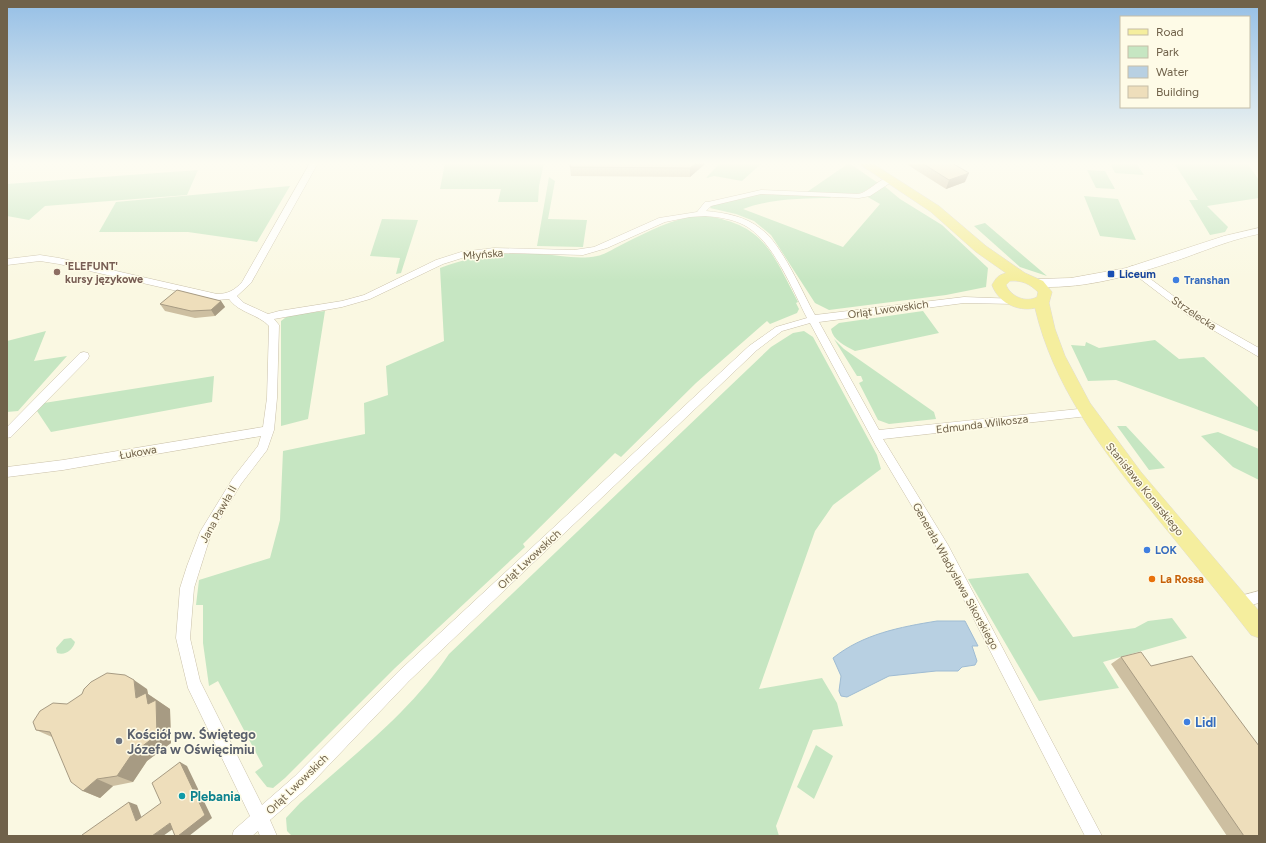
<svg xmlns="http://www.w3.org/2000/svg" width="1266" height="843" viewBox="0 0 1266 843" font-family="Figtree,sans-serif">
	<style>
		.green { fill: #c6e6c2 }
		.water { fill: #b8d0e2; stroke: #9fbcd3 }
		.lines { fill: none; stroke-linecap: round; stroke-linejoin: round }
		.street-casing { stroke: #cac1a9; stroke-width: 1 }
		.secondary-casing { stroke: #cac0a5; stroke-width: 1 }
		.primary-casing { stroke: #e0dcd7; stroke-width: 1 }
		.street { fill: #fff; fill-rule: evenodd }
		.secondary { fill: #fff; fill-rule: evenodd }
		.primary { fill: #f5ee9e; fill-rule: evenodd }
		.wall { fill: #cdbfa1 }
		.shaded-wall { fill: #a79b83 }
		.building { fill: #eedebb; stroke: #a79b83 }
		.education-dot { fill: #8d6e63; stroke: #fefbe7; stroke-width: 1.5 }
		.transit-dot { fill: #1a4fb4; stroke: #fefbe7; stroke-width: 1.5 }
		.shop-dot { fill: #3f7fe0; stroke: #fefbe7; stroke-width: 1.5 }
		.food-dot { fill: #e8710a; stroke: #fefbe7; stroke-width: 1.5 }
		.worship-dot { fill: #6b7280; stroke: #fefbe7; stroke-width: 1.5 }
		.culture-dot { fill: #0f9aa8; stroke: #fefbe7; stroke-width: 1.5 }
		.labels { text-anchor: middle; stroke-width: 3; stroke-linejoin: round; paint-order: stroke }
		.street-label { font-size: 11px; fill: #70624a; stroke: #fefbe7 }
		.education-label { font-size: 11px; font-weight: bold; fill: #785e54; stroke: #fefbe7; text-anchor: start }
		.transit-label { font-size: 11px; font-weight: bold; fill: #164399; stroke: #fefbe7; text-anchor: start }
		.shop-label { font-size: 11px; font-weight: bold; fill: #366cbe; stroke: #fefbe7; text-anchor: start }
		.food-label { font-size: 11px; font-weight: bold; fill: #c56008; stroke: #fefbe7; text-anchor: start }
		.near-shop-label { font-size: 13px; font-weight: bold; fill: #366cbe; stroke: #fefbe7; text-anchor: start }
		.near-worship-label { font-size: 13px; font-weight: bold; fill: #5b616d; stroke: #fefbe7; text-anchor: start }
		.near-culture-label { font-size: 13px; font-weight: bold; fill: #0d838f; stroke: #fefbe7; text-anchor: start }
	</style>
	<rect width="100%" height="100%" fill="#faf8e2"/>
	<path class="green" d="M445 163H544L539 186 538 202H498L501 189H440Z
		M720 163H762L742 181 714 176 706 178Z
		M849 163 878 183 863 192 853 195 807 192Z
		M1110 163H1136L1144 175 1115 173Z
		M1174 163H1247L1259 180V198L1207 206 1228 227 1225 232 1210 235 1189 200H1198Z
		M198 170 187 195 45 206 29 220 7 216V184Z
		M1087 170 1105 171 1115 189 1096 188Z
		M549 177 555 181 548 219 587 220 583 247 537 246Z
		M883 185 900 199 942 225 988 268 986 287 946 295 829 310 815 303 771 235 754 221 736 214 710 208 712 205 758 194 830 197 831 198C803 198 770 199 743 209L843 247 880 204 866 196Z
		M290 186 257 242 188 232H99L116 202Z
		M1084 196 1118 199 1136 240 1100 236Z
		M699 215C764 223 770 249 798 302L796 303 799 309 797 313 770 324 767 321 696 383 621 457 615 453 523 544 525 547 395 668 285 778 273 788 267 787 255 772 263 766 218 681 209 686 203 643V605H196L199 580 270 558 280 520 283 451 365 434 364 403 388 395 386 366 444 341 440 268C475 255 502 252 539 254 559 255 578 260 597 256 607 254 616 247 625 243 649 231 672 219 699 215Z
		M382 219 418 220 401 273 396 274 400 258 370 256Z
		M985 223 1047 276 1020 267 974 226Z
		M325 311 308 419 281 426V321L289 315Z
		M923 311 939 333 855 351C845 346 833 340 831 329L839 323Z
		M46 331 34 361 67 356 18 411 7 412V341Z
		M804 331 813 337 877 455 881 469 833 505 815 531 759 689 822 678 837 703 843 726 813 730 776 826 779 836H292L287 831 286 818 300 803C352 756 410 713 449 654L771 347 793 333Z
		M834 339 844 349 934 412 936 419 889 424 878 420 859 383 863 381 861 376H857Z
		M1155 340 1179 359 1204 357 1259 408V432L1116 380 1088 381 1071 345 1085 346 1086 342 1099 348Z
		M214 376 212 402 51 432 37 411 44 403Z
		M1117 426H1126L1165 468 1149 470Z
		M1218 432 1259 449V480L1233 467 1201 436Z
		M1028 573 1073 637 1135 628 1148 621 1172 618 1187 638 1103 662 1119 688 1039 701 968 579Z
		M71 638 75 642C73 650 65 656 57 653L56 648 64 639Z
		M816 745 833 756 814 799 797 787Z"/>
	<path class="water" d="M937 621H965L978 646H972L977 661 975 665 962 667 958 671H936L889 676 847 697 841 696 839 691 841 676 833 658C863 634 900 627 937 621Z"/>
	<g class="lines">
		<g class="street-casing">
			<path id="street" d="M310 163H318L251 283 237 296 244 303 268 314 279 311 342 301 364 295 436 260 461 252 494 248 574 250 594 247 659 218 697 212 705 202H708L761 190 859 194C870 191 881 176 893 177V181L870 196 859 198 761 194 711 206 706 211C726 213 745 216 761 229 782 244 802 292 815 315L964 297 1019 299 1021 301 1019 303 1016 304 964 303 819 322 879 430 1088 408 1092 409 1093 412 1088 416 883 439 948 545 1102 836H1085L940 553 876 446 810 323 782 331 757 350 409 681 307 788 270 820 277 836H260L258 831 252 836H232L234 830 250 816 188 688 176 638 180 588 187 566 200 532 233 478 258 446 261 436 63 470 7 477V467L63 460 263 427 267 398 269 326C258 314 239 313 229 299L217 300 59 264 40 261 7 265V259L40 255 59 258 217 294C228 294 235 290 242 282ZM705 216C719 217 732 219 744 225 773 240 792 289 807 318L776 327 749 346 399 671 295 776 262 805 200 681 190 638 194 588 211 534 241 484 267 450 274 430 277 398 279 325 274 319 342 307 370 299 443 264 462 258 505 253 583 255 607 248 665 222 690 217Z
				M1133 266 1195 312 1259 348V357L1189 316 1130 271V267Z
				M84 352 88 353 89 356 88 359 11 437 7 438V427L80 353Z
				M1259 591V603L1238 608 1233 606 1231 602 1233 598Z"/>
		</g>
		<g class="secondary-casing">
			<path id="secondary" d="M1259 228V234C1233 239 1209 249 1184 258 1142 272 1095 287 1050 287 1044 287 1035 289 1031 283L1037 279 1071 278 1126 268 1224 236Z"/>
		</g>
		<g class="primary-casing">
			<path id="primary" d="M858 163H872L939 206 986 246 1025 273 1043 281 1052 292 1049 303 1055 329 1065 356 1090 403 1141 472 1259 611V638L1251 635C1218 592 1183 550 1149 508 1100 447 1053 385 1035 308 1017 312 998 302 992 285 996 278 998 275 1006 273L976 252 931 212ZM1010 281C1022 280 1030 284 1038 292L1037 297C1026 303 1011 297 1006 285Z"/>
		</g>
		<use href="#street" class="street"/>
		<use href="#secondary" class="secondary"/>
		<use href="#primary" class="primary"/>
	</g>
	<path class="wall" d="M571 163H706L690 177 571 176 570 167Z
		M909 163H952L965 182 946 189 908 165Z
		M221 301 225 307 215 316 195 318 165 311 160 304Z
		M1121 657 1151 666 1259 836H1227L1111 664Z
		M147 689 148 694 170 709 171 743 147 761 133 782 113 786 100 798 83 791 52 737 36 730 67 704Z"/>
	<path class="shaded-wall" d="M696 163H706L690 177V168Z
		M969 173 965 182 946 189 949 180Z
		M221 301 225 307 215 316 211 310Z
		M134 680 147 689 148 694 170 709 171 743 147 761 133 782 117 776 136 698Z
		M180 762 187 766 212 818 189 836H178Z
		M97 779 113 786 100 798 83 791Z
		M129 802 137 805 144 824 136 821Z
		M170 823 177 826 163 836H152Z"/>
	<path class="building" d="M571 163H696L690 168 570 167Z
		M922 163H952L969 173 949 180Z
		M177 290 221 301 211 310 191 311 160 304Z
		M1141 652 1151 666 1192 656 1259 746V836H1244L1121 657Z
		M107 673 125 675 134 680 136 698 146 693 148 704 156 700 157 735 132 754 117 776 97 779 83 791 71 782 50 732 36 730 33 722 40 711 53 703 67 704 82 694 84 689 91 682Z
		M180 762 205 815 178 836H175L170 823 152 836H82V835L129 802 136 821 161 803 152 783Z"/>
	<linearGradient id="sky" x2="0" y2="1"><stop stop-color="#95bfe6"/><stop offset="0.58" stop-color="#fdfcf2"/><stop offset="1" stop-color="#fdfcf2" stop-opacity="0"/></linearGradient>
	<rect width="1266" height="281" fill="url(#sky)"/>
	<circle class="education-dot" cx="57" cy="272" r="4"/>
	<rect class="transit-dot" x="1107" y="270" width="8" height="8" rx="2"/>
	<g class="shop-dot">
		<circle cx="1176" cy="280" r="4"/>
		<circle cx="1147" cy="550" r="4"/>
		<circle cx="1187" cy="722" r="4"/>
	</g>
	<circle class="food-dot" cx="1152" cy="579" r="4"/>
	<circle class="worship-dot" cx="119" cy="741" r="4"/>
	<circle class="culture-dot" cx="182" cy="796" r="4"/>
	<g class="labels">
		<g class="street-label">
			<text transform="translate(483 254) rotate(-5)" y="4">Młyńska</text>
			<text transform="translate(888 309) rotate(-8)" y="4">Orląt Lwowskich</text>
			<text transform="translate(1194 313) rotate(34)" y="4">Strzelecka</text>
			<text transform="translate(982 424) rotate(-7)" y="4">Edmunda Wilkosza</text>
			<text transform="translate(138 452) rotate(-10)" y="4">Łukowa</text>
			<text transform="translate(1145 489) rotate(51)" y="4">Stanisława Konarskiego</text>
			<text transform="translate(218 514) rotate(-61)" y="4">Jana Pawła II</text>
			<text transform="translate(529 559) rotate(-43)" y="4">Orląt Lwowskich</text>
			<text transform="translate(956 576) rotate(61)" y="4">Generała Władysława Sikorskiego</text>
			<text transform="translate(297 784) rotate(-44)" y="4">Orląt Lwowskich</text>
		</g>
		<g class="education-label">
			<text x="65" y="270">'ELEFUNT'<tspan x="65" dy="13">kursy językowe</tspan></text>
		</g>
		<g class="transit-label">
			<text x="1119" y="278">Liceum</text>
		</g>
		<g class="shop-label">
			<text x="1184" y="284">Transhan</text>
			<text x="1155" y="554">LOK</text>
		</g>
		<g class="food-label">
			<text x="1160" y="583">La Rossa</text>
		</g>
		<g class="near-shop-label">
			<text x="1195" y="727">Lidl</text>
		</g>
		<g class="near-worship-label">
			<text x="127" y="739">Kościół pw. Świętego<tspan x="127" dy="15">Józefa w Oświęcimiu</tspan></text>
		</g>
		<g class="near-culture-label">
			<text x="190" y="801">Plebania</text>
		</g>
	</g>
	<rect width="1266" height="843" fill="none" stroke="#70624a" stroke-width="16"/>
	<rect x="1120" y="16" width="130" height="92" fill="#fefbe7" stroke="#c5bea8"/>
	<rect x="1128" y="29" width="20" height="6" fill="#f5ee9e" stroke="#c5bea8"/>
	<text x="1156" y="36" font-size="12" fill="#70624a">Road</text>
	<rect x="1128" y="46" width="20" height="12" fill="#c6e6c2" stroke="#c5bea8"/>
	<text x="1156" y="56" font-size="12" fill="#70624a">Park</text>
	<rect x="1128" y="66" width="20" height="12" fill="#b8d0e2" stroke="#c5bea8"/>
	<text x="1156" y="76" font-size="12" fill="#70624a">Water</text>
	<rect x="1128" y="86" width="20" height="12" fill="#eedebb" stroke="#c5bea8"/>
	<text x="1156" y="96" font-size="12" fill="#70624a">Building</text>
</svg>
